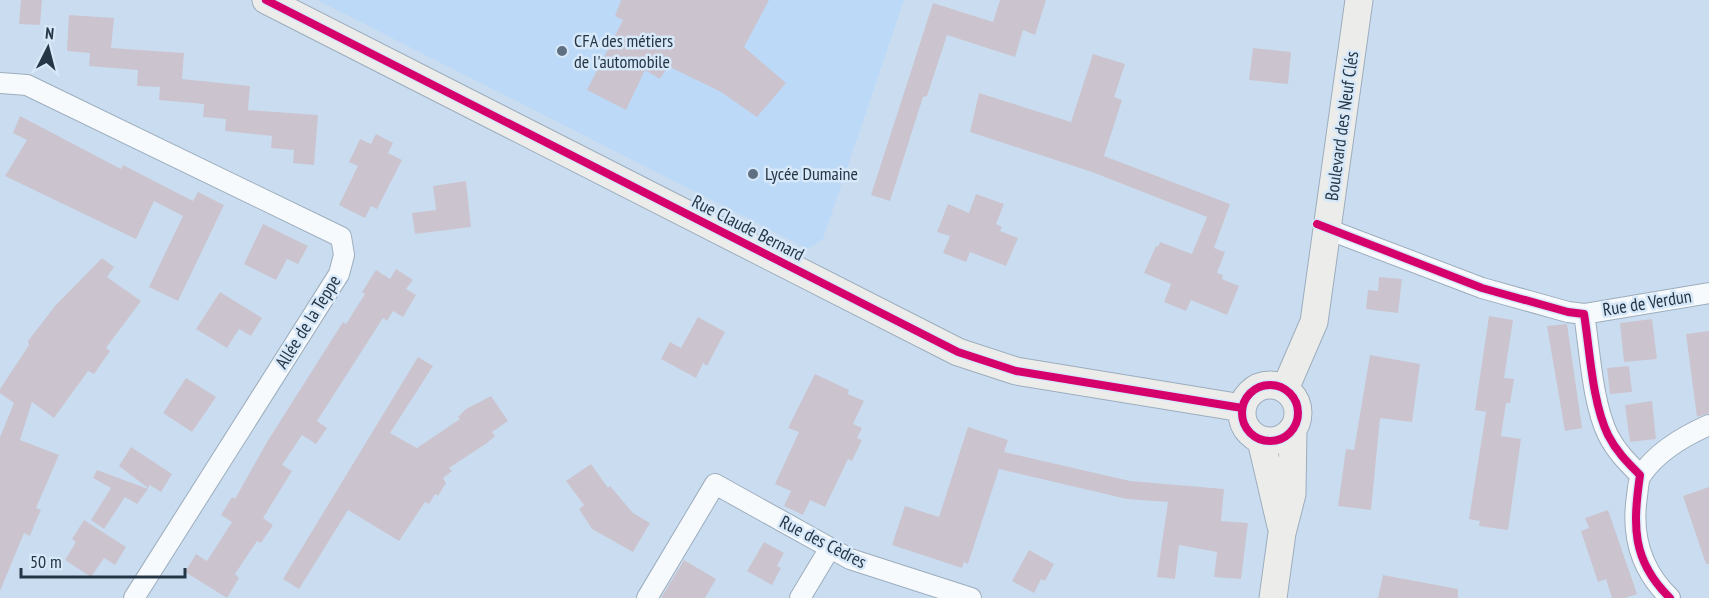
<svg xmlns="http://www.w3.org/2000/svg" width="1709" height="598" viewBox="0 0 1709 598" font-family="'PT Sans Narrow',sans-serif">
	<style>
		.built { fill: #bcd9f7 }
		.building { fill: #cbc4cf }
		.lines { fill: none; stroke-linecap: round; stroke-linejoin: round }
		.street-casing { stroke: #9cadbd; stroke-width: 22 }
		.secondary-casing { stroke: #9cadbd; stroke-width: 29 }
		.street { stroke: #f7fafd; stroke-width: 20 }
		.secondary { stroke: #ececeb; stroke-width: 27 }
		.cycleway-casing { stroke: #d7e8f9; stroke-width: 11 }
		.cycleway { stroke: #d6006c; stroke-width: 8 }
		.poi-dot { fill: #5f7082; stroke: #d7e8f9; stroke-width: 2 }
		.labels { text-anchor: middle; stroke-width: 5; stroke-linejoin: round; paint-order: stroke }
		.poi-label { font-size: 18px; fill: #253647; stroke: #d7e8f9; text-anchor: start }
		.street-label { font-size: 18px; fill: #253647; stroke: #d7e8f9 }
	</style>
	<rect width="100%" height="100%" fill="#caddf0"/>
	<path class="built" d="M317 0H904L823 239 808 249Z"/>
	<path class="building" d="M21 0H42L40 25 19 24Z
		M621 0H769L744 47 786 83 757 117 721 92 668 66 660 79 645 70 626 110 587 90 623 20 615 16Z
		M1000 0H1046L1035 35 1023 30 1015 57 947 35 927 96 923 97 890 201 871 195 933 3 993 22Z
		M69 15 114 18 111 48 184 53 182 79 250 86 248 110 318 115 314 165 293 163 294 150 271 148 272 136 225 131 226 119 203 117 204 104 159 100 160 87 137 86 138 70 89 66 90 53 67 51Z
		M1253 48 1291 52 1288 84 1249 80Z
		M1093 54 1125 64 1114 97 1122 100 1104 156 1230 204 1214 248 1225 252 1217 273 1223 275 1222 279 1239 286 1227 315 1191 300 1186 311 1164 302 1171 284 1144 273 1156 246 1158 247 1160 242 1192 254 1207 217 1092 172 970 132 979 93 1071 122Z
		M20 116 121 169 123 165 193 201 198 192 224 205 178 301 149 287 183 216 154 201 136 239 5 176 27 140 13 133Z
		M376 134 393 143 388 153 402 160 377 209 371 206 365 218 339 205 358 166 349 162 360 139 371 144Z
		M466 181 471 227 415 234 412 213 436 210 433 186Z
		M976 194 1004 204 996 224 1002 227 1000 231 1018 238 1006 266 970 252 966 262 943 253 950 236 937 232 948 204 969 213Z
		M263 224 308 246 298 264 287 259 276 280 244 264Z
		M102 258 114 267 107 277 141 301 106 348 110 351 94 374 88 371 54 418 32 402 20 440 59 455 36 508 41 510 35 523 30 536 24 533 0 591V437L14 403 0 393V389L29 345 28 341 55 306Z
		M396 269 413 280 406 289 416 295 403 317 393 311 387 321 383 318 317 421 327 428 316 444 302 435 282 465 292 471 263 518 273 525 261 543 257 541 235 574 239 578 227 598 185 572 196 554 207 561 232 522 221 515 232 497 235 499 267 442 343 322 346 324 365 294 362 292 376 270 390 279Z
		M1379 277 1402 279 1398 313 1366 309 1368 290 1378 291Z
		M220 292 262 318 251 336 239 329 227 348 196 329Z
		M1489 316 1513 320 1504 378 1514 379 1510 403H1506L1501 436 1521 439 1508 530 1479 526 1480 521 1469 519 1486 412 1475 410Z
		M698 317 725 332 707 366 703 363 696 378 661 359 670 342 681 348Z
		M1652 319 1657 359 1624 362 1620 323Z
		M1567 324 1582 428 1565 431 1547 326Z
		M1709 331V413L1697 417 1686 334Z
		M1370 355 1420 364 1412 422 1380 418 1371 510 1338 506 1346 449 1354 450Z
		M418 357 433 366 390 433 417 448 460 419 458 417 466 409 491 396 508 421 492 432 495 436 487 443 449 468 452 471 443 478 446 483 438 496 435 494 429 504 425 502 399 541 348 510 299 589 283 579Z
		M1629 366 1632 392 1610 394 1607 368Z
		M815 374 849 390 848 394 864 401 853 424 862 428 857 438 862 440 852 461 848 459 825 507 810 500 803 515 784 506 791 491 775 484 799 432 788 428Z
		M186 378 216 397 192 432 163 413Z
		M1652 401 1656 439 1630 442 1625 405Z
		M968 427 1008 440 1004 452 1130 481 1224 489 1221 521 1248 523 1241 579 1214 577 1217 552 1179 545 1175 579 1157 577 1168 502 1127 499 999 469 968 564 964 562 962 568 892 545 905 506 939 517Z
		M131 447 172 474 161 492 150 485 148 488 119 466Z
		M591 464 608 488 610 486 633 513 650 523 633 552 592 529 579 509 584 505 566 481Z
		M97 470 148 489 137 504 125 497 104 529 91 520 111 488 93 478Z
		M1709 487V564H1706L1683 496Z
		M1608 510 1637 594 1625 598H1612L1606 579 1598 582 1581 531 1589 528 1585 518Z
		M84 520 126 547 115 565 104 558 91 577 65 560 76 542 72 539Z
		M764 542 784 553 777 566 781 568 772 585 747 571Z
		M1029 550 1054 564 1045 581 1041 579 1034 593 1012 581Z
		M684 560 716 579 705 598H661Z
		M1383 575 1458 589V598H1378Z"/>
	<g class="lines">
		<g class="street-casing">
			<path id="street" d="M0 83 27 85 341 237 344 255 339 274 134 598
				M1327 229 1482 288 1568 312 1584 314C1590 350 1592 402 1608 435 1616 451 1627 462 1640 475
				M1584 314 1709 293
				M647 598 715 484 850 559 971 598
				M800 598 830 548
				M1670 598C1641 570 1631 536 1637 496 1638 489 1638 479 1642 474 1658 451 1684 436 1709 425"/>
		</g>
		<g class="secondary-casing">
			<path id="secondary" d="M266 0 958 352 1016 371 1242 408
				M1242 413a28 28 0 1 1 56 0a28 28 0 1 1-56 0Z
				M1285 389 1314 322 1359 0
				M1261 440 1281 526
				M1273 598 1282 533 1292 494 1293 429"/>
		</g>
		<use href="#street" class="street"/>
		<use href="#secondary" class="secondary"/>
		<g class="cycleway-casing">
			<path id="cycleway" d="M266 0 958 352 1016 371 1242 408
				M1317 224 1482 288 1568 312 1584 314C1590 350 1592 402 1608 435 1616 451 1627 462 1640 475 1633 525 1631 560 1670 598
				M1242 413a28 28 0 1 1 56 0a28 28 0 1 1-56 0Z"/>
		</g>
		<use href="#cycleway" class="cycleway"/>
	</g>
	<g class="poi-dot">
		<circle cx="562" cy="51" r="6"/>
		<circle cx="753" cy="174" r="6"/>
	</g>
	<g class="labels">
		<g class="poi-label">
			<text x="574" y="47">CFA des métiers<tspan x="574" dy="21">de l'automobile</tspan></text>
			<text x="765" y="180">Lycée Dumaine</text>
		</g>
		<g class="street-label">
			<text transform="translate(1342 126) rotate(-82)" y="6">Boulevard des Neuf Clés</text>
			<text transform="translate(748 228) rotate(27)" y="6">Rue Claude Bernard</text>
			<text transform="translate(1647 303) rotate(-9)" y="6">Rue de Verdun</text>
			<text transform="translate(308 322) rotate(-58)" y="6">Allée de la Teppe</text>
			<text transform="translate(823 542) rotate(27)" y="6">Rue des Cèdres</text>
		</g>
	</g>
	<g transform="translate(48 48) rotate(6)" stroke="#d7e8f9" stroke-width="4.5" paint-order="stroke">
	<path d="M0-4.5L10 22L0 15L-10 22Z" fill="#253647"/>
	<text y="-9" font-size="16" font-weight="bold" text-anchor="middle" fill="#253647">N</text>
	</g>
	<path d="M21 568v9h164v-9" fill="none" stroke="#253647" stroke-width="3"/>
	<text x="30" y="568" font-size="18" fill="#253647" stroke="#d7e8f9" stroke-width="4.5" paint-order="stroke">50 m</text>
</svg>
